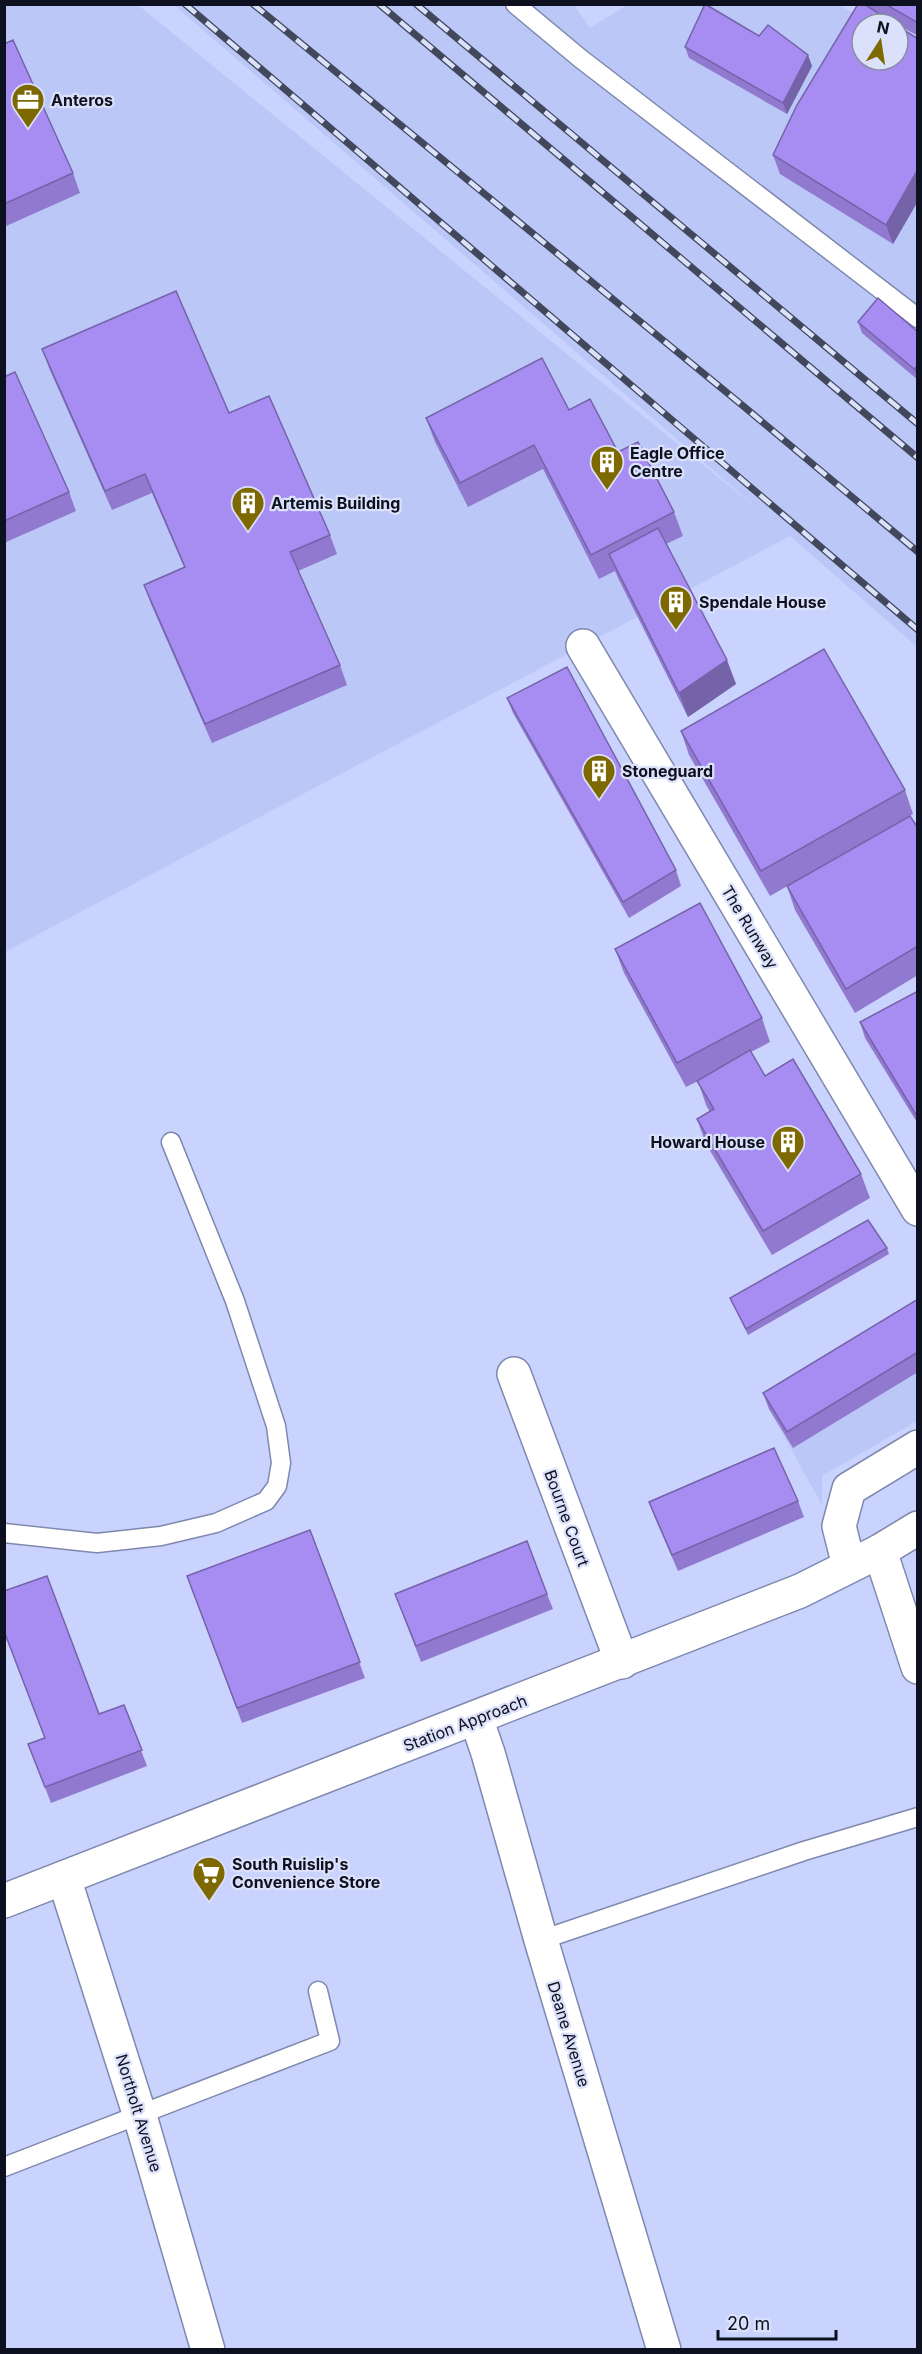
<svg xmlns="http://www.w3.org/2000/svg" width="922" height="2354" viewBox="0 0 922 2354" font-family="Inter,sans-serif">
	<style>
		.built { fill: #bbc7f7 }
		.lines { fill: none; stroke-linecap: round; stroke-linejoin: round }
		.service-casing { stroke: #7f88ae; stroke-width: 21 }
		.minor-casing { stroke: #7f88ae; stroke-width: 36 }
		.tertiary-casing { stroke: #7f88ae; stroke-width: 36 }
		.service { stroke: #fff; stroke-width: 18 }
		.minor { stroke: #fff; stroke-width: 33 }
		.tertiary { stroke: #fff; stroke-width: 33 }
		.rail-casing { stroke: #42475c; stroke-width: 7 }
		.rail { stroke: #dbe1fa; stroke-width: 4.5; stroke-dasharray: 14; stroke-linecap: butt }
		.wall { fill: #9079cf }
		.shaded-wall { fill: #7563a9 }
		.building { fill: #a78df1; stroke: #7563a9; stroke-width: 1.5 }
		.labels { text-anchor: middle; stroke-width: 4.5; stroke-linejoin: round; paint-order: stroke }
		.poi-label { font-size: 16px; font-weight: bold; fill: #0d101e; stroke: #dbe1fa; text-anchor: start }
		.street-label { font-size: 16px; fill: #0d101e; stroke: #dbe1fa }
	</style>
	<rect width="100%" height="100%" fill="#c9d3fd"/>
	<path class="built" d="M5 5H138L765 515 174 5H574L590 28 627 5H839L871 24H862V60H898L917 53V647L790 536 5 952Z
		M917 1318V1421L822 1476V1505L769 1409Z"/>
	<g class="lines">
		<g class="service-casing">
			<path id="service" d="M515 4 581 59 918 318
				M4 1533 97 1543 161 1536 216 1523 266 1501 277 1486 281 1463 276 1426 235 1301 171 1142
				M541 1940 804 1851 918 1817
				M4 2167 330 2041 318 1991"/>
		</g>
		<g class="minor-casing">
			<path id="minor" d="M583 646 918 1209
				M514 1374 622 1662
				M880 1551 918 1667
				M849 1566 839 1526 849 1489 918 1447
				M476 1718 488 1753 541 1940 664 2350
				M64 1878 140 2116 208 2350"/>
		</g>
		<g class="tertiary-casing">
			<path id="tertiary" d="M4 1901 800 1591 880 1551 918 1528"/>
		</g>
		<use href="#service" class="service"/>
		<use href="#minor" class="minor"/>
		<use href="#tertiary" class="tertiary"/>
		<g class="rail-casing">
			<path id="rail" d="M185 4 918 630
				M253 4 742 405 918 552
				M379 4 918 458
				M416 4 918 424"/>
		</g>
		<use href="#rail" class="rail"/>
	</g>
	<path class="wall" d="M858 4H918V36L870 9 918 39V201L893 244 780 174 773 155Z
		M4 44 73 173 80 193 4 227Z
		M685 47 812 66 787 114 689 58Z
		M858 322 918 332V380L862 333Z
		M42 349 229 413 330 535 337 554 298 571 340 665 347 685 212 743 151 604 144 585 184 567 152 493 112 510 49 368Z
		M4 377 69 492 76 511 4 543Z
		M569 410 618 452 674 512 683 536 666 544 736 684 688 717 618 578 615 571 599 579 543 469 468 507 435 442 426 418Z
		M507 698 676 870 681 886 629 918 513 713Z
		M681 731 905 790 913 814 770 896 689 755Z
		M918 828V975L855 1013 795 910 787 886Z
		M615 949 762 1018 770 1042 751 1052 765 1076 861 1174 870 1198 772 1255 706 1144 697 1119 710 1112 706 1105 698 1081 686 1087 624 973Z
		M918 991V1124L865 1038 860 1022Z
		M887 1248 889 1254 748 1335 730 1298Z
		M918 1299V1372L793 1448 769 1409 763 1393Z
		M798 1501 804 1517 678 1571 655 1518 649 1502Z
		M310 1530 365 1678 242 1723 187 1576Z
		M395 1594H547L553 1609 421 1662Z
		M124 1705 147 1766 51 1803 28 1744Z"/>
	<path class="shaded-wall" d="M808 55 812 66 787 114 783 103Z
		M918 169V201L893 244 886 225Z
		M918 365V378L914 369Z
		M727 660 736 684 688 717 679 693Z"/>
	<path class="building" d="M705 4 759 36 768 25 808 55 783 103 685 47Z
		M858 4H864L895 24H862V60H898V26L918 39V169L886 225 773 155 797 105Z
		M885 4H918V23Z
		M13 40 73 173 4 204V44Z
		M176 291 229 413 269 396 330 535 290 552 340 665 205 724 144 585 185 567 145 474 105 491 42 349Z
		M878 298 918 332V365L914 369 858 322Z
		M542 358 569 410 590 399 618 452 638 442 674 512 591 555 534 445 460 483 426 418Z
		M15 372 69 492 4 521V377Z
		M658 528 727 660 679 693 609 554Z
		M824 649 905 790 761 871 681 731Z
		M567 667 676 870 623 902 507 698Z
		M910 816 918 828V946L846 989 787 886Z
		M700 903 762 1018 677 1063 615 949Z
		M918 991V1118L860 1022Z
		M750 1050 765 1076 793 1059 861 1174 763 1231 697 1119 714 1109 697 1081Z
		M868 1220 887 1248 746 1329 730 1298Z
		M918 1299V1352L787 1432 763 1393Z
		M774 1448 798 1501 672 1555 649 1502Z
		M310 1530 360 1662 237 1708 187 1576Z
		M527 1541 547 1594 416 1646 395 1594Z
		M47 1576 99 1714 124 1705 142 1750 45 1787 28 1744 45 1738 4 1631V1591Z"/>
	<defs>
		<g id="office-pin" transform="scale(1.725)"><path d="M0 17L-7.5 6A9.5 9.5 0 1 1 7.5 6Z" fill="#7e6800" stroke="#dbe1fa"/><path d="M-6-3h4V-5.5h4V-3h4V5H-6ZM-1-4.5V-3h2v-1.5ZM-6 0V1H6V0Z" fill="#fff"/></g>
		<g id="building-pin" transform="scale(1.725)"><path d="M0 17L-7.5 6A9.5 9.5 0 1 1 7.5 6Z" fill="#7e6800" stroke="#dbe1fa"/><path d="M-4-6H4V6H1V3H-1V6H-4ZM-2.5-4.3h1.7v1.8h-1.7ZM.8-4.3h1.7v1.8H.8ZM-2.5-1h1.7V.8h-1.7ZM.8-1h1.7V.8H.8Z" fill="#fff"/></g>
		<g id="supermarket-pin" transform="scale(1.725)"><path d="M0 17L-7.5 6A9.5 9.5 0 1 1 7.5 6Z" fill="#7e6800" stroke="#dbe1fa"/><path d="M-6-5.5h2.5l.6 2H6L4.5 2H-2.5L-4.4-4H-6ZM-1.5 3.2a1.3 1.3 0 1 0 .1 0ZM3 3.2a1.3 1.3 0 1 0 .1 0Z" fill="#fff"/></g>
	</defs>
	<g fill-rule="evenodd">
		<use href="#office-pin" x="28" y="100"/>
		<use href="#building-pin" x="607" y="462"/>
		<use href="#building-pin" x="248" y="503"/>
		<use href="#building-pin" x="676" y="602"/>
		<use href="#building-pin" x="599" y="771"/>
		<use href="#building-pin" x="788" y="1142"/>
		<use href="#supermarket-pin" x="209" y="1873"/>
	</g>
	<g class="labels">
		<g class="poi-label">
			<text x="51" y="106">Anteros</text>
			<text x="630" y="459">Eagle Office<tspan x="630" dy="18">Centre</tspan></text>
			<text x="271" y="509">Artemis Building</text>
			<text x="699" y="608">Spendale House</text>
			<text x="622" y="777">Stoneguard</text>
			<text x="765" y="1148" text-anchor="end">Howard House</text>
			<text x="232" y="1870">South Ruislip's<tspan x="232" dy="18">Convenience Store</tspan></text>
		</g>
		<g class="street-label">
			<text transform="translate(750 927) rotate(59)" y="6">The Runway</text>
			<text transform="translate(567 1518) rotate(70)" y="6">Bourne Court</text>
			<text transform="translate(465 1723) rotate(-21)" y="6">Station Approach</text>
			<text transform="translate(569 2034) rotate(73)" y="6">Deane Avenue</text>
			<text transform="translate(139 2113) rotate(73)" y="6">Northolt Avenue</text>
		</g>
	</g>
	<rect width="922" height="2354" fill="none" stroke="#0d101e" stroke-width="12"/>
	<g transform="translate(880 42) rotate(12)"><circle r="28" fill="#dbe1fa" stroke="#898da2" stroke-width="1.5"/>
	<path d="M0-4.5L10 22L0 15L-10 22Z" fill="#7e6800"/>
	<text y="-9" font-size="16" font-weight="bold" text-anchor="middle" fill="#0d101e">N</text>
	</g>
	<path d="M718 2330v9h118v-9" fill="none" stroke="#0d101e" stroke-width="3"/>
	<text x="727" y="2330" font-size="18" fill="#0d101e" stroke="#dbe1fa" stroke-width="4.5" paint-order="stroke">20 m</text>
</svg>
